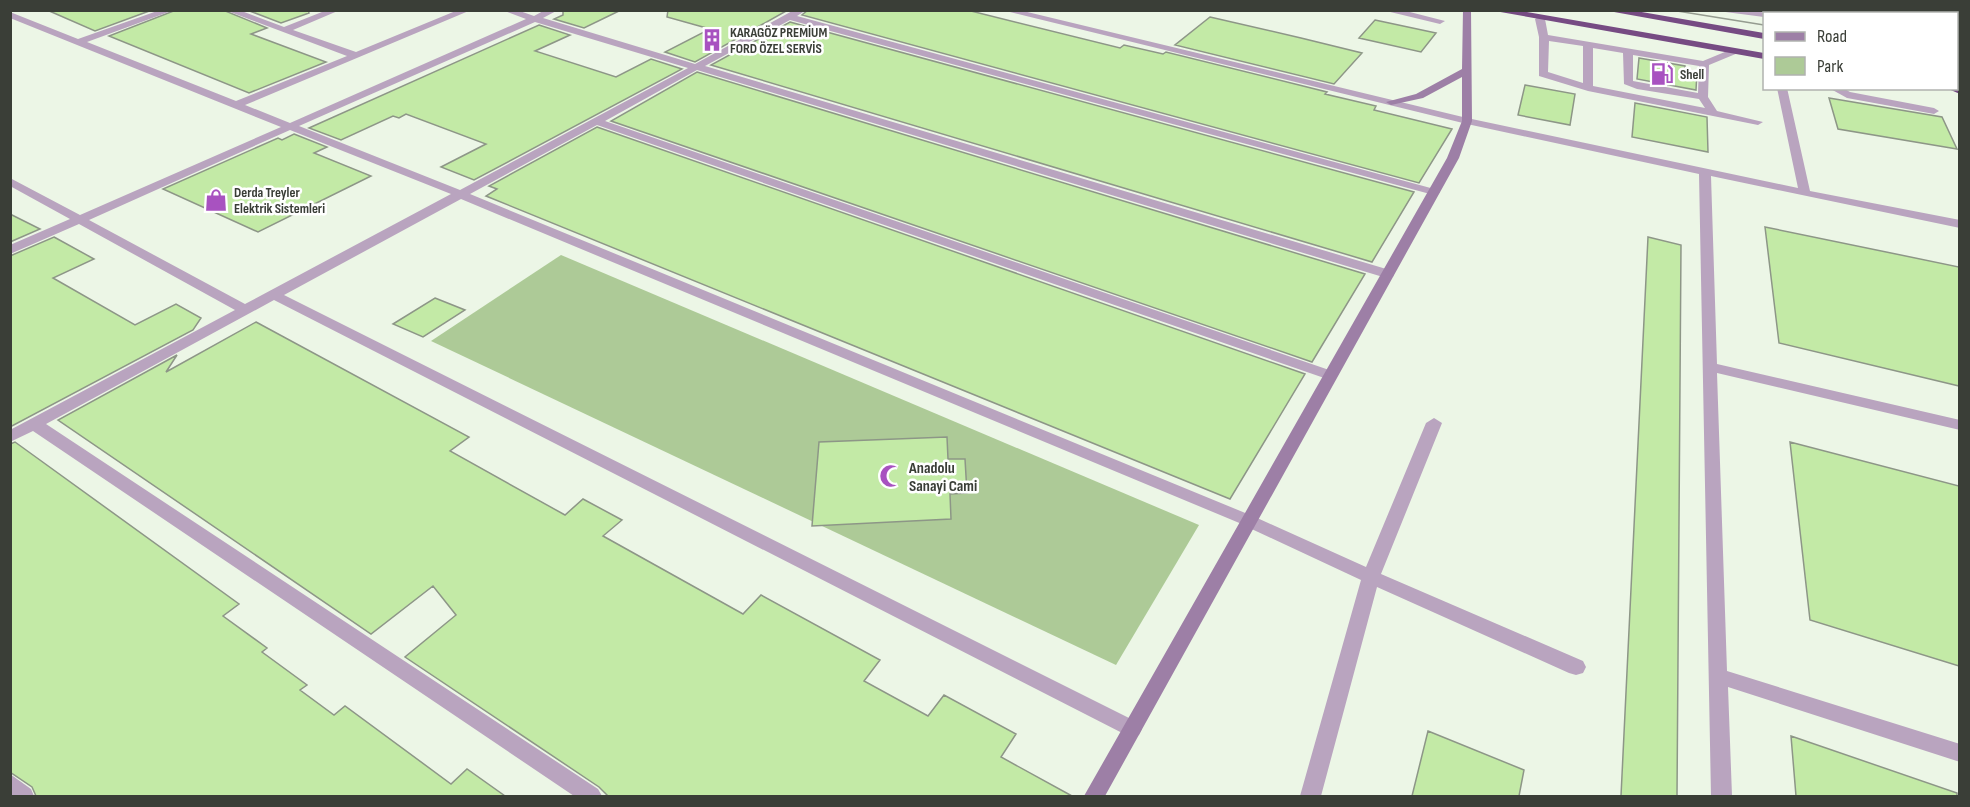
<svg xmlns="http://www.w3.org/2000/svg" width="1970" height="807" viewBox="0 0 1970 807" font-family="'Sofia Sans Condensed',sans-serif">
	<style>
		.green { fill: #adca97 }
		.building { fill: #c3eaa6; stroke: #8d9687; stroke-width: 1.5 }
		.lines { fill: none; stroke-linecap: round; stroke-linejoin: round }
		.lane { fill: #b9a4bf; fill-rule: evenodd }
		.street { fill: #b9a4bf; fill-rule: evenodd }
		.secondary { fill: #9d7fa6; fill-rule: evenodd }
		.highway { fill: #764b83; fill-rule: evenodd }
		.tram { stroke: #959c90; stroke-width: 1.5 }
		.labels { text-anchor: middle; stroke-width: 5; stroke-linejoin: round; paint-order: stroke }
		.far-poi-label { font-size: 14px; font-weight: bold; fill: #3a3e37; stroke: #fff; text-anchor: start }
		.poi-label { font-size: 16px; font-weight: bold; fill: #3a3e37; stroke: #fff; text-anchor: start }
	</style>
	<rect width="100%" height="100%" fill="#ecf6e6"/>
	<path class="green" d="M561 255 1199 525 1116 665 431 341Z"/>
	<path class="building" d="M47 10H152L95 31Z
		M176 10H223L267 28 251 34 326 62 249 93 109 36Z
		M247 10H308L309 13 281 23Z
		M563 10H621L584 28 554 19 563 15Z
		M668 10H788L695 62 665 52 710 29 667 17Z
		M808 10H967L1120 48 1124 45 1163 54 1166 52 1327 92 1325 94 1376 106 1374 110 1452 129 1419 183 802 15Z
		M1210 17 1301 38 1362 53 1334 84 1175 45Z
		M1375 20 1436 33 1421 52 1359 38Z
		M790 22 1414 192 1372 262 711 65Z
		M539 25 570 35 535 51 616 77 651 59 682 69 474 180 441 167 486 144 406 114 399 118 393 116 341 140 309 128Z
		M1639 58 1685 66V70L1697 72 1696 90 1637 79Z
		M697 72 1365 274 1312 362 611 121Z
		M1525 85 1575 94 1570 125 1518 115Z
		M1829 98 1942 117 1957 149 1838 129Z
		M1635 103 1707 117 1708 152 1632 137Z
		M597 127 1305 374 1230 499 486 196 497 189 489 186Z
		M294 134 327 147 314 153 371 176 258 232 163 189 278 138 282 140Z
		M10 214 40 229 10 242Z
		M1765 227 1959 267V386L1779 343Z
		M54 237 94 259 53 278 135 325 176 304 201 318 193 330 10 427V256Z
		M1648 237 1681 245 1677 796H1621Z
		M435 298 465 310 423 337 393 324Z
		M256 322 469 437 450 451 565 515 583 499 622 520 603 536 743 614 761 595 880 660 864 681 928 716 944 695 1016 734 1001 757 1072 796H608L599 787 405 657 456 615 433 586 371 634 58 420 177 355 166 372Z
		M947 437 948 459H965L967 493 950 494 951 519 812 526 819 442Z
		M15 442 239 604 223 616 267 648 262 652 307 685 300 690 334 715 345 706 451 784 467 769 505 796H36L32 787 10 772V444Z
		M1790 442 1959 486V666L1810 620Z
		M1428 731 1524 770 1519 796H1412Z
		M1791 736 1957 793V796H1796Z"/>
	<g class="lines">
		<path class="lane" d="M1540 16 1545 19 1548 35 1703 61 1732 49H1738V53L1709 65 1708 97 1717 111 1763 122 1758 125 1588 91 1539 76V37L1535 19ZM1549 41 1583 46V83L1548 72ZM1593 48 1623 53 1624 84 1637 89 1699 99 1705 108 1593 86ZM1633 55 1699 66 1698 93 1633 81Z
			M1829 88H1843L1850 92 1934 108 1939 111 1934 114 1847 98Z
			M1434 418 1442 423 1381 574 1583 661 1586 667 1583 673 1576 675 1569 673 1377 587 1321 796H1300L1361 580 1243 525 1241 521 1243 517H1255L1366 567 1426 423Z"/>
		<path class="street" d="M160 10H174L87 42 236 101 347 56 225 10H239L284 27 327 10H340L293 30 356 52 458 10H471L245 105 290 123 526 19 502 10H517L534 16 545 10H558L543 18 695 64 794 10H806L797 16 1438 190 1440 192 1438 194H1430L790 20 705 66 1393 271 1394 274 1393 277H1383L697 70 605 121 1335 372 1337 375 1330 380 597 125 470 194 1255 517 1257 521 1255 525 1249 527 461 199 284 295 1139 723 1142 729 1139 735 1132 738 274 300 46 424 598 789 602 796H574L33 431 10 442V430L235 310 79 224 10 254V245L70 219 10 186V178L80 215 281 127 10 18V12L78 39ZM535 22 688 68 460 190 299 126ZM290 130 451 194 245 304 89 220Z
			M1002 10H1019L1467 118 1798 188 1777 88H1787L1810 191 1960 220V228L1711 176 1717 364 1960 420V430L1717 373 1727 671 1960 744V762L1728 687 1732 796H1711L1699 174 1467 124Z
			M1382 10H1402L1445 21 1440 24Z
			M1710 10H1754L1768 14H1764V17Z
			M1956 30H1960V36H1956Z
			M10 774 31 789 34 796H10Z"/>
		<path class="secondary" d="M1463 10H1471L1472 121 1459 158 1105 796H1084L1447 158 1462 121V77L1423 98 1391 105 1386 102 1416 94 1462 69Z"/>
		<path class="highway" d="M1489 10H1516L1764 53V59Z
			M1603 10H1630L1764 33V39Z
			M1956 63H1960V71H1956Z
			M1956 85 1960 86V94L1946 88H1956Z"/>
		<path class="tram" d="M1671 10 1764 25
			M1956 56H1960"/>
	</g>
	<defs>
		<g id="building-bare" transform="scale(1.8)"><path d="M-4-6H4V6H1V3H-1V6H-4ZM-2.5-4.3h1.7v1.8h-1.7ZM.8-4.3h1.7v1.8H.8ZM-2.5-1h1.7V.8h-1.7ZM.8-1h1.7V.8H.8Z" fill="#a852c0" stroke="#fff" stroke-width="2.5" paint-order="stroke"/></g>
		<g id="fuel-bare" transform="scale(1.8)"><path d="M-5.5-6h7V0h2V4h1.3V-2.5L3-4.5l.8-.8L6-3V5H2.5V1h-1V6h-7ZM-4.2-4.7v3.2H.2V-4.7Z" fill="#a852c0" stroke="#fff" stroke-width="2.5" paint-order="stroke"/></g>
		<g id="shop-bare" transform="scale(1.8)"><path d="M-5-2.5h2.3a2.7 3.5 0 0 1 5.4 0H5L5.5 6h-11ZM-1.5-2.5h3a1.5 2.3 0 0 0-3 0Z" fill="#a852c0" stroke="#fff" stroke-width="2.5" paint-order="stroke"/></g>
		<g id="mosque-bare" transform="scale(1.8)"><path d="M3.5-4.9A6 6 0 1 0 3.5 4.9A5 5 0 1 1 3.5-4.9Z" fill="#a852c0" stroke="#fff" stroke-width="2.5" paint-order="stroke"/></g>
	</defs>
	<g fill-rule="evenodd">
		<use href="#building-bare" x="712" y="40"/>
		<use href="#fuel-bare" x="1662" y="74"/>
		<use href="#shop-bare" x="216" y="200"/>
		<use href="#mosque-bare" x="891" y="476"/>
	</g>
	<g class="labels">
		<g class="far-poi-label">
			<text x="730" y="37">KARAGÖZ PREMİUM<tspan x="730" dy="16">FORD ÖZEL SERVİS</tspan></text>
			<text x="1680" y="79">Shell</text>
			<text x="234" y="197">Derda Treyler<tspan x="234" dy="16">Elektrik Sistemleri</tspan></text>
		</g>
		<g class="poi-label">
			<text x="909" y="473">Anadolu<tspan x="909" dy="18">Sanayi Cami</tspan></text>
		</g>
	</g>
	<rect width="1970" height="807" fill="none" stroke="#3a3e37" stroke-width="24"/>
	<rect x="1763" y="12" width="195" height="78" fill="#ffffff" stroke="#b0b2af" stroke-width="1.5"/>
	<rect x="1775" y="32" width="30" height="9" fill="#9d7fa6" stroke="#b0b2af" stroke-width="1.5"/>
	<text x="1817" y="42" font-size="18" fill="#3a3e37">Road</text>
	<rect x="1775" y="57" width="30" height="18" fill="#adca97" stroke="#b0b2af" stroke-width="1.5"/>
	<text x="1817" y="72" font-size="18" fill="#3a3e37">Park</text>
</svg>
